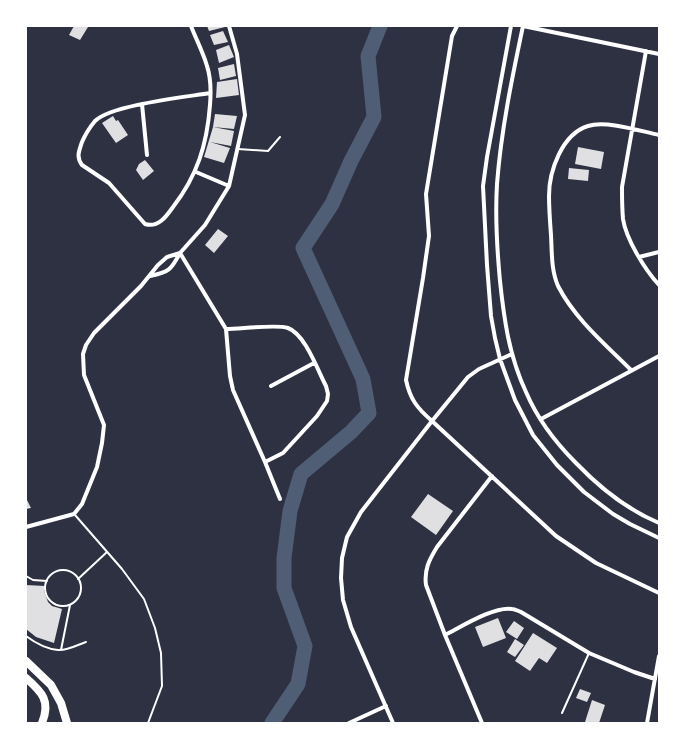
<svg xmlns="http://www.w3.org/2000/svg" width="685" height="749" viewBox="0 0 685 749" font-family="Helvetica,sans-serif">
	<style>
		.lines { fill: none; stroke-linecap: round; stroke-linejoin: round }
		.river { stroke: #4f5d75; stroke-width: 15 }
		.building { fill: #e0e0e3 }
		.service { stroke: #fff; stroke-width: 2 }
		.minor { stroke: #fff; stroke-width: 4 }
		.motorway { stroke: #fff; stroke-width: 8 }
	</style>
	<rect width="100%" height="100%" fill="#2d3142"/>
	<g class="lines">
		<path class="river" d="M272 723 298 684 305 646 284 588V558L290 511 301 474 351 432 369 413 363 379 303 248 332 204 351 161 374 117 368 56 380 26"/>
	</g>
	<path class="building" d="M74 26 88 27 80 40 69 35Z
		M207 26H224L225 27 209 31Z
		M223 31 228 42 214 45 210 35Z
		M229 45 234 57 219 63 216 50Z
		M234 64 236 76 220 80 218 68Z
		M237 79 239 95 216 98 217 82Z
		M215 114 237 116 234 129 213 127Z
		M113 116 116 121 118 120 128 135 116 143 102 123Z
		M213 127 234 131 231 146 210 142 230 148 224 163 204 157Z
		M578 147 604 152 601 169 575 164Z
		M145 160 154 171 143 180 136 170 139 164Z
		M569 168 589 170 588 181 568 179Z
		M218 229 228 236 214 253 205 245Z
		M428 494 453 511 436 535 411 517Z
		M26 498 31 508 26 509Z
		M26 585 45 586 44 591 48 602 52 606 62 609 54 643 36 637 26 629Z
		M498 618 506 638 483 647 475 627Z
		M514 621 524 628 517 639 506 632Z
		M533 633 557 648 547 663 539 658 530 671 515 661Z
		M515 639 524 645 515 657 507 652Z
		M580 689 591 693 587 702 576 698Z
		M592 700 605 705 599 723 585 722Z"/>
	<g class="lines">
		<path class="service" d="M238 149 268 151 280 137
			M75 515 122 569 144 599 155 628 161 653 162 686 148 723
			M45 588a18 18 0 1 1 36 0a18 18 0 1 1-36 0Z
			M26 576 33 580 47 581
			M78 579 107 552
			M26 636C34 642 47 649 58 650 67 651 77 645 86 642
			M61 650 70 605
			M562 713 589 653"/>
		<path class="minor" d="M191 26C196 39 203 52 207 66 211 78 211 93 210 105 207 145 197 176 173 207 166 217 158 228 145 224L109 183 82 165C76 157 79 151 82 142 85 135 90 127 95 121 111 105 186 97 210 93
			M511 26 487 157 483 186 487 265 491 316 495 338 500 359 515 400 533 435 557 465 584 492 613 514 630 524 659 538
			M523 26C512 78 501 131 497 184 495 216 497 249 500 281 504 319 509 356 526 392 537 418 556 443 576 463 599 487 628 510 659 523
			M523 26 659 54
			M646 51 622 187C622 198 622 208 623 219 626 239 645 270 659 285
			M142 104 147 155
			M196 172 229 186
			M180 253 226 329 230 376 233 390 265 462 283 453 317 416 327 401 328 394 326 386C318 371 305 334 288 328 276 324 240 329 226 329
			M639 257 659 252
			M150 276C169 272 171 270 180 253
			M512 354 479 369 468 377 432 421 556 536 596 563 659 593
			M631 370C605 344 575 319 558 286 551 270 552 252 551 235 550 222 549 209 549 196 549 171 562 134 588 126 606 120 640 131 659 135
			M271 386 314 363
			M541 419 659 356
			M265 462 280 499
			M26 527 74 514 82 504 97 467 102 443 104 425 84 375 83 354 86 345 94 333 141 286 158 265 167 257 180 253 205 225 229 186 245 115 237 54 229 26
			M445 635C461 627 494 606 512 609 515 609 518 611 521 612L589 653 634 672 655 679
			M349 723 386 706
			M393 723 351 627 343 600 341 578 342 558 347 537 361 512 432 421C417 408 410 399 406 380L423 278 429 236 426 194 452 36 457 26
			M482 723 445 635 426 585C424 570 429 560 437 547L492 476
			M647 723 659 656"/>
		<path class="motorway" d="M26 661 51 685 61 703 67 723
			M26 678C42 692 51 701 42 723"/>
	</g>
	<rect width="685" height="749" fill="none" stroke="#ffffff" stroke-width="54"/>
</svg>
